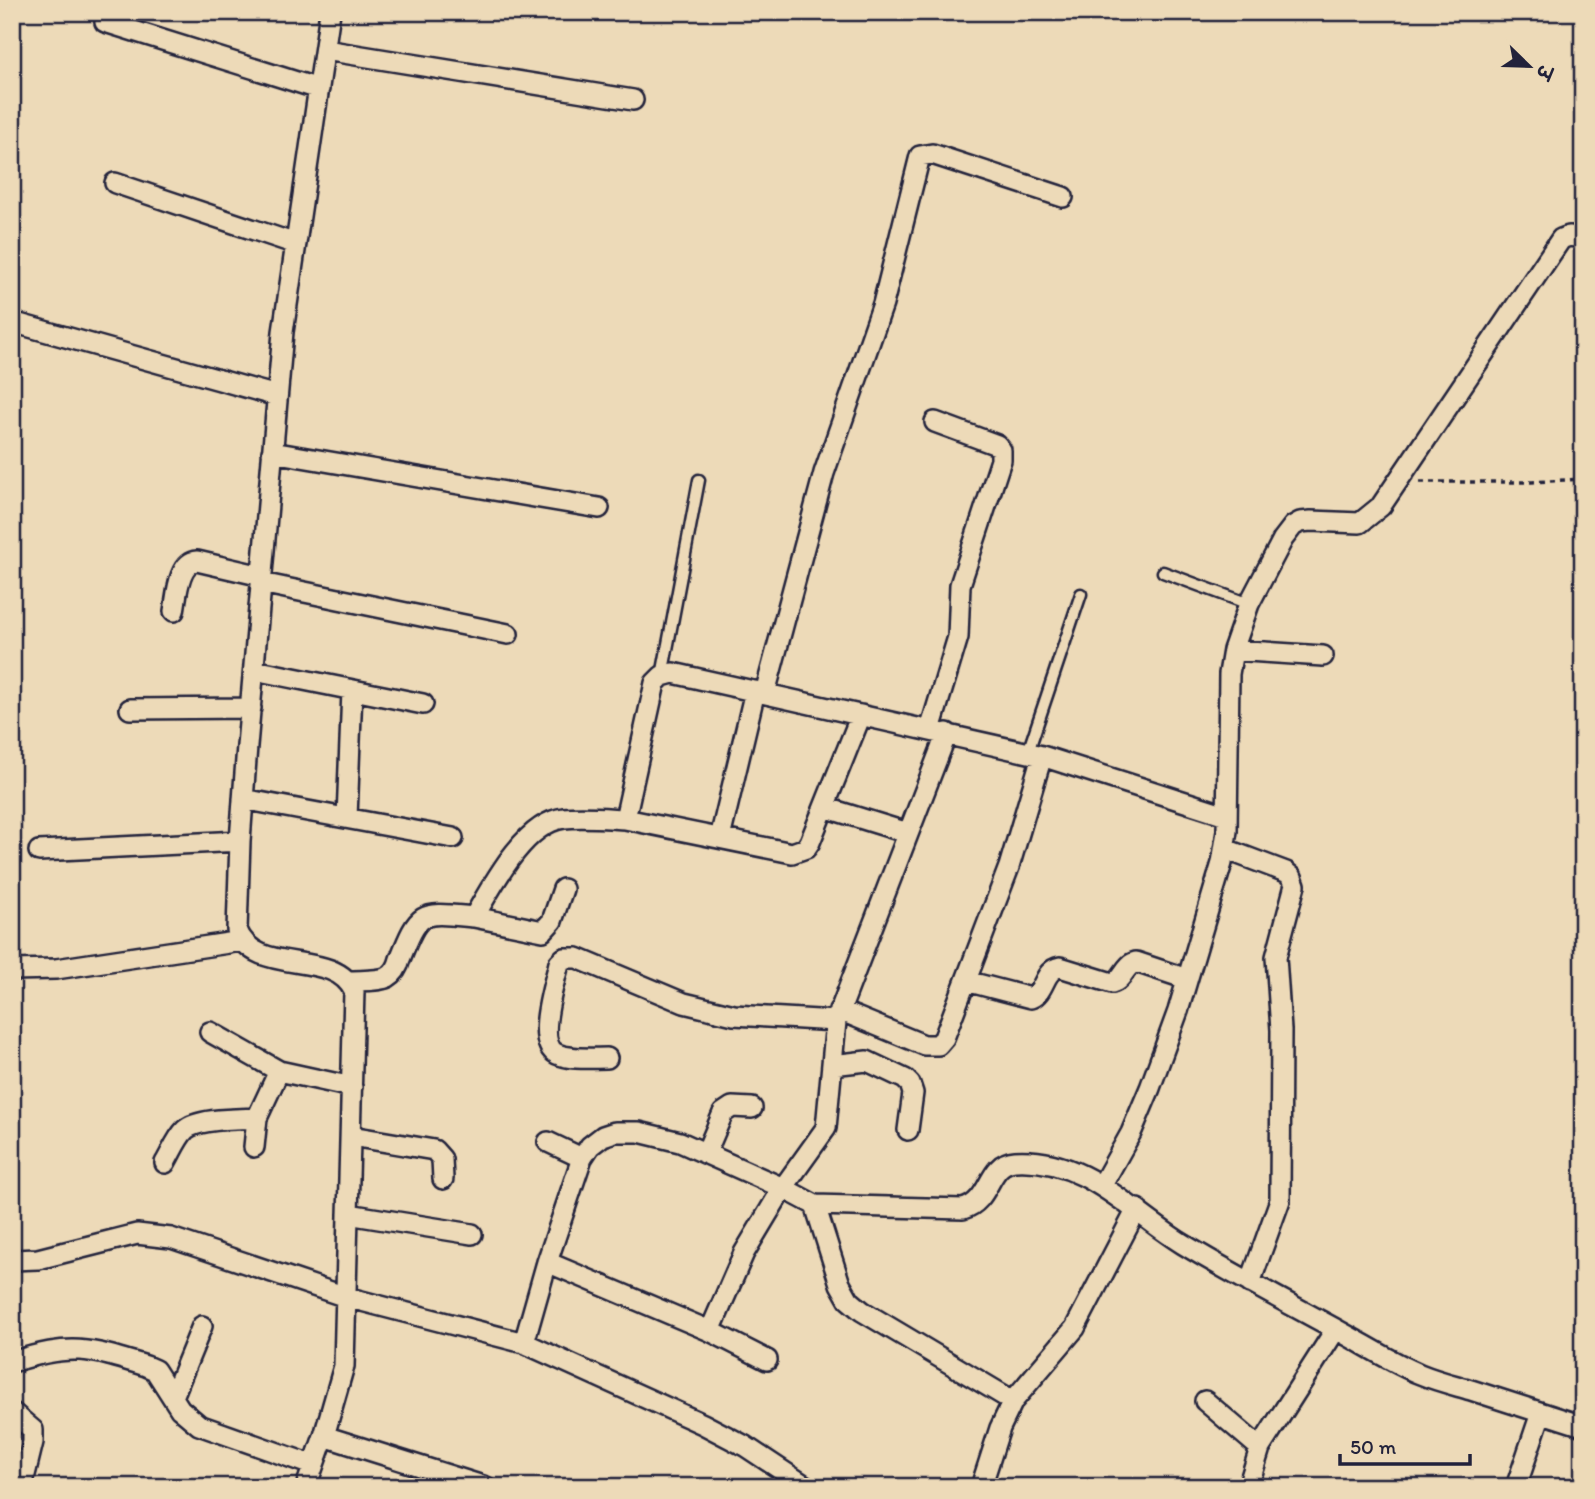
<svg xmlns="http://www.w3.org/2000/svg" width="1595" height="1499" viewBox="0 0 1595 1499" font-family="Itim,'Playpen Sans Deva',sans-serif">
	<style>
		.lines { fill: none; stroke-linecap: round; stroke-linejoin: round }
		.lane-casing { stroke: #22223b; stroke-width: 15 }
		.street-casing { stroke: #22223b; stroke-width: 24 }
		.path { stroke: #22223b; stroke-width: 3.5; stroke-dasharray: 5 5; stroke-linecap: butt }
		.lane { stroke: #eddab8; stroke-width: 10 }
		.street { stroke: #eddab8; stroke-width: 19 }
	</style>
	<rect width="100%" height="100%" fill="#eddab8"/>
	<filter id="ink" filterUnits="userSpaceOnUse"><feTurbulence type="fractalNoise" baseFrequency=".0143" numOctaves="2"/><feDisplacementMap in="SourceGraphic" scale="14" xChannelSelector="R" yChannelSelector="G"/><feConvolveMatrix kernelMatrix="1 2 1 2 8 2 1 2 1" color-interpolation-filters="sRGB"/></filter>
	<g filter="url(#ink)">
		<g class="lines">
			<g class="lane-casing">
				<path id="lane" d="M1163 572 1249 604
					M662 676 699 480
					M1028 752 1081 594"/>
			</g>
			<g class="street-casing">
				<path id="street" d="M105 22 319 89
					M325 50 633 100
					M115 183 296 244
					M12 322 277 396
					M272 452 599 508
					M261 583 508 634
					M174 611C177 596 178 562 197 561L262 576
					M1233 650 1323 656
					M254 670 423 704
					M765 693 824 473 883 304 920 156 932 154 1063 197
					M130 709 251 708
					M930 730 958 637 960 585 1001 460V450L997 445 935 422
					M243 799 453 838
					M824 807 908 833
					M347 818 352 690
					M625 819 792 853 806 848 810 842 861 715
					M720 838 755 691
					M1225 849 1286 872 1292 877 1295 885 1276 957 1281 1030 1280 1200 1250 1283
					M39 851 240 841
					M474 917 543 931 552 921 563 889
					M12 970 56 969 242 941
					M349 981C361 980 377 982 388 977 395 973 398 967 400 959 420 909 421 912 474 917 492 886 524 823 564 818 583 816 605 818 625 819L655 683 662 676 673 673 1042 756 1226 815
					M966 981 1031 998C1046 991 1043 970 1060 967L1112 983C1124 980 1124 965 1136 962L1187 979
					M839 1010 924 1045H938L944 1038 1009 867 1042 756
					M210 1032 279 1071 352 1087
					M607 1058C592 1058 570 1060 557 1054 534 1043 555 982 559 963L564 958H577L684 1003 734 1015 836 1021
					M832 1065 867 1061 905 1079 910 1084 913 1093 908 1130
					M351 1136 434 1150 442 1159 443 1179
					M548 1142 582 1158
					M254 1147 257 1118 279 1071
					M706 1153 723 1113 732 1107 752 1108
					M165 1163C171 1153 177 1138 185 1130 198 1118 239 1119 257 1118
					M1102 1185 1131 1133 1150 1088 1178 1011 1222 863 1227 831 1229 674 1233 650 1249 604 1283 539 1293 526 1300 522 1311 521 1360 523 1381 506 1561 239 1569 236 1583 238
					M815 1205 840 1284 849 1300 862 1311 1013 1401
					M348 1214 472 1234
					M12 1260 38 1259 137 1234 171 1238 346 1297 524 1343 703 1424 745 1446 807 1487
					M547 1262 710 1331 744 1253 783 1188 826 1128 836 1021 947 733
					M710 1331 767 1360
					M524 1343 547 1262 582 1158 590 1146 603 1136 615 1132H639L680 1142 783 1188 815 1205 963 1209C992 1201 987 1163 1015 1161 1085 1157 1128 1210 1183 1244 1234 1275 1288 1303 1341 1332 1367 1346 1393 1363 1420 1374 1437 1381 1454 1385 1471 1390 1508 1402 1546 1414 1583 1426
					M12 1362C71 1343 88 1348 146 1366L155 1370 180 1409 199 1425 312 1465
					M173 1397 202 1326
					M1205 1401 1260 1448
					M12 1412 33 1430V1442L22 1487
					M324 1436 486 1487
					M306 1487 324 1436 344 1366 354 991C333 947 256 978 237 930L240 841 247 746 283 332 330 12
					M981 1487 1000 1428 1013 1401 1075 1328 1137 1209
					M1248 1487 1260 1448 1336 1329
					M1516 1487 1541 1413"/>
			</g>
			<path class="path" d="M1420 482H1532L1583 479"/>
			<use href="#lane" class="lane"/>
			<use href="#street" class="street"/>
		</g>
	</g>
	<rect width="1595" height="1499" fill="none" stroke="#eddab8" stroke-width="42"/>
	<rect x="21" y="21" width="1553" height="1457" fill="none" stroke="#22223b" stroke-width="2.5" filter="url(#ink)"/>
	<g transform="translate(1529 66) rotate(113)" stroke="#eddab8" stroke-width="5" paint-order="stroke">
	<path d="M0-5L12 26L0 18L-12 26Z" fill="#22223b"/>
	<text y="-10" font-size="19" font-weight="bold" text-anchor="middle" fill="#22223b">उ</text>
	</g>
	<path d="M1340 1454v10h130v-10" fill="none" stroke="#22223b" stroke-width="3.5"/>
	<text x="1350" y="1454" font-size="21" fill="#22223b" stroke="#eddab8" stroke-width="5" paint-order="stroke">50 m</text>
</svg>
